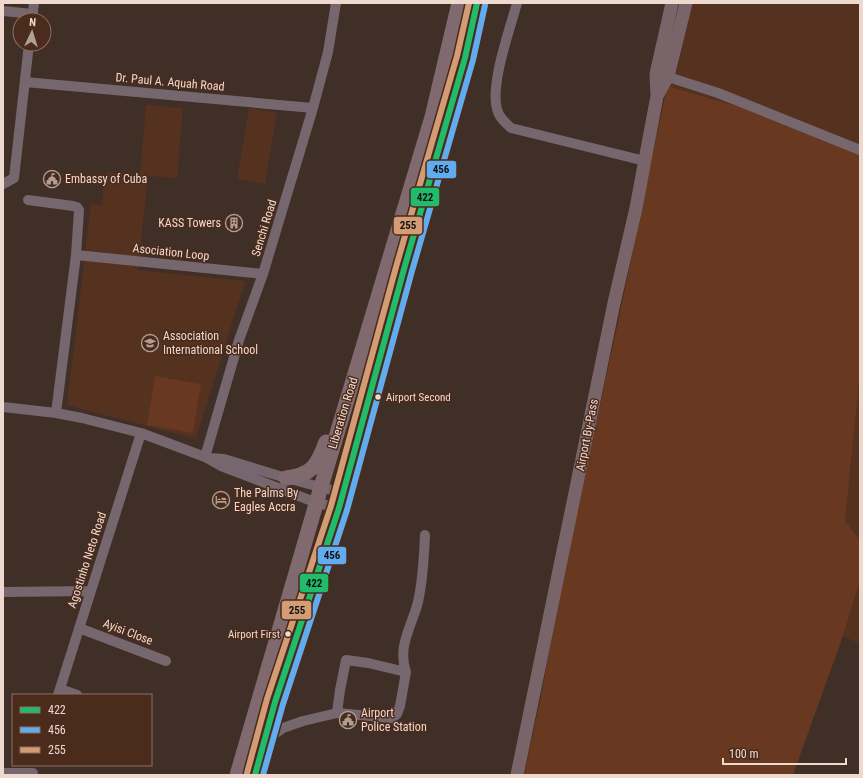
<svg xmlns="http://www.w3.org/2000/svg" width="863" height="778" viewBox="0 0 863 778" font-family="'Roboto Condensed',sans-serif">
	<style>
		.built { fill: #553120 }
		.green { fill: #683820 }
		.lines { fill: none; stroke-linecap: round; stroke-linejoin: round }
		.minor { stroke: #76666d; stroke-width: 10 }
		.major { stroke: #796569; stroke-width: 13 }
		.highway { stroke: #806a6f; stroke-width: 15 }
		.bus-1-casing { stroke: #4b2b1c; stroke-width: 9 }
		.bus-2-casing { stroke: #4b2b1c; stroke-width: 9 }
		.bus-3-casing { stroke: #4b2b1c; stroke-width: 9 }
		.bus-1 { stroke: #20bc6c; stroke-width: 6 }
		.bus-2 { stroke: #60acee; stroke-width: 6 }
		.bus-3 { stroke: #d39c74; stroke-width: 6 }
		.bus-dot { fill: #eed9cf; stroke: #4b2b1c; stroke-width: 1.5 }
		.labels { text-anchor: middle; stroke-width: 3; stroke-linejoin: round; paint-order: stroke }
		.bus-label { font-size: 11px; fill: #eed9cf; stroke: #4b2b1c; text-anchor: start }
		.street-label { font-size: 12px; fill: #eed9cf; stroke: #4b2b1c }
		.poi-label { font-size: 12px; fill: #eed9cf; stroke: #4b2b1c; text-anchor: start }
		.line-badge { stroke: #4b2b1c; stroke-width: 1.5 }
		.pale-badge-label { font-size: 11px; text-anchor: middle; font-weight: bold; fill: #111 }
	</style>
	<rect width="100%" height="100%" fill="#402f26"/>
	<path class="built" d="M692 3H860V149L799 124 667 86Z
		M146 105 183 108 177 178 148 176 138 270 245 281 196 439 67 405 91 204 102 205 105 172 140 175Z
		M249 108 277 113 265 184 237 179Z
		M860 375V540L845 521Z
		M860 581V644L843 636Z"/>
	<path class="green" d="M667 86 799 124 860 149V375L845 521 860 540V581L843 636 793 775H524L541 696 562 578 617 327Z
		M155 376 201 384 193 433 147 425Z"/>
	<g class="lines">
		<path class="minor" d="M517 3C510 29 490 84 497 109 499 118 505 122 511 128L645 161
			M3 11 33 14
			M32 20 34 3
			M662 75 718 93 860 150
			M25 82 313 108
			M3 184 14 178 29 44
			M28 200 73 206 77 207 79 210 76 255 56 413
			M76 255 263 274
			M3 407 56 413 82 418 141 433 205 457 221 466 317 503 339 508
			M205 457 239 340 263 274 313 108 328 52 336 3
			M211 458 224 459 286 478 343 493
			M3 592 91 591
			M79 628 166 661
			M406 672C397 646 412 626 418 602 423 580 424 557 425 535
			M60 689 77 695
			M58 695 141 433
			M264 741 283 728 303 721 337 713 392 718 397 714 400 706 406 672 368 663 346 660 340 690 337 713
			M3 773H33"/>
		<path class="major" d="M658 94 668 76 686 3
			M517 775 614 303 636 208 657 96 656 74 672 3"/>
		<path class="highway" d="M286 478C312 475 317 466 326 442
			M237 775 321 487 432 117 459 3
			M255 775 275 702 339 508 404 269 465 58 477 3"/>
		<g class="bus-1-casing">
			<path id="bus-1" d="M255 775 275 702 339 508 404 269 465 58 477 3"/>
		</g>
		<g class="bus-2-casing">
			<path id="bus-2" d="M263 775 283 704 347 510 412 271 473 60 485 5"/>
		</g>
		<g class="bus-3-casing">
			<path id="bus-3" d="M247 773 267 699 331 506 396 267 457 56 469 3"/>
		</g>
		<use href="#bus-1" class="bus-1"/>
		<use href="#bus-2" class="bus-2"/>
		<use href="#bus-3" class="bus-3"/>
	</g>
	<defs>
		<g id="civic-ring" transform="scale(0.9)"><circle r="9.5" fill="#4b2b1c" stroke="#b19e94" stroke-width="1.5"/><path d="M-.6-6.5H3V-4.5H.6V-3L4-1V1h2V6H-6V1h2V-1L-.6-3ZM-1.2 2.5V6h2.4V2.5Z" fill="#b19e94"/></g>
		<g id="building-ring" transform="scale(0.9)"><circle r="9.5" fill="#4b2b1c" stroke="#b19e94" stroke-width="1.5"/><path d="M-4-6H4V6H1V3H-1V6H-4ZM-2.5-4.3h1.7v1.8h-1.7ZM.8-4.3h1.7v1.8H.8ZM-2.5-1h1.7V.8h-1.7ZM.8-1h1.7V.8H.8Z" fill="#b19e94"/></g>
		<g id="school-ring" transform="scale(0.9)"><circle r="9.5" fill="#4b2b1c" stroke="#b19e94" stroke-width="1.5"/><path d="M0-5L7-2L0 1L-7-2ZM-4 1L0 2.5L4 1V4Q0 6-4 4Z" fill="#b19e94"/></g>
		<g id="hotel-ring" transform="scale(0.9)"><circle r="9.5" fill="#4b2b1c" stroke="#b19e94" stroke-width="1.5"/><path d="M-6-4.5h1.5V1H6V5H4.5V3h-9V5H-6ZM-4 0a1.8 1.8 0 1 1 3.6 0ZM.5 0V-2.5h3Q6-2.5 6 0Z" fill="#b19e94"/></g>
	</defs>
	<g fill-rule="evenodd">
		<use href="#civic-ring" x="52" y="179"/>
		<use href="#building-ring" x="234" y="223"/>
		<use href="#school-ring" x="150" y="343"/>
		<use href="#hotel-ring" x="221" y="500"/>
		<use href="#civic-ring" x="348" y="720"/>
	</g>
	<g class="bus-dot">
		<circle cx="378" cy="397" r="3.5"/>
		<circle cx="288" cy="634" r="3.5"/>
	</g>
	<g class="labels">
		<g class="bus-label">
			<text x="386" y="401">Airport Second</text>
			<text x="280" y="638" text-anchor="end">Airport First</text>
		</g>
		<g class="street-label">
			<text transform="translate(170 82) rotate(5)" y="4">Dr. Paul A. Aquah Road</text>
			<text transform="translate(264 228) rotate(-73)" y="4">Senchi Road</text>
			<text transform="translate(171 252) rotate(6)" y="4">Asociation Loop</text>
			<text transform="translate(343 413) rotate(-73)" y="4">Liberation Road</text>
			<text transform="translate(587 435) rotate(-79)" y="4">Airport By-Pass</text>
			<text transform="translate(87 560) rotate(-72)" y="4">Agostinho Neto Road</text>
			<text transform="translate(128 632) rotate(21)" y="4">Ayisi Close</text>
		</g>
		<g class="poi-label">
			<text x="65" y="183">Embassy of Cuba</text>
			<text x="221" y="227" text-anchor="end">KASS Towers</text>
			<text x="163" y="340">Association<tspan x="163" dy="14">International School</tspan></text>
			<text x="234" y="497">The Palms By<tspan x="234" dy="14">Eagles Accra</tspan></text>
			<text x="361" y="717">Airport<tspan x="361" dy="14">Police Station</tspan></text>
		</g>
	</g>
	<g class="line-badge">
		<rect x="426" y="160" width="31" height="19" rx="4" fill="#60acee"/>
		<rect x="410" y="187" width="30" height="20" rx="4" fill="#20bc6c"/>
		<rect x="393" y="216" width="30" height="19" rx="4" fill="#d39c74"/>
		<rect x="317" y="546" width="30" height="19" rx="4" fill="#60acee"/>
		<rect x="299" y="573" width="30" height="20" rx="4" fill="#20bc6c"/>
		<rect x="281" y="600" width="31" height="20" rx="4" fill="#d39c74"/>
	</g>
	<g class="pale-badge-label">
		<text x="441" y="173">456</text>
		<text x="425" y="201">422</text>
		<text x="408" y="229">255</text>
		<text x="332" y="559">456</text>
		<text x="314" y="587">422</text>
		<text x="297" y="614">255</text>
	</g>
	<rect width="863" height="778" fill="none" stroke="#eed9cf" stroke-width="8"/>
	<rect x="12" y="694" width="140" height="72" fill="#4b2b1c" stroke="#8c7164"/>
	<rect x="20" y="707" width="20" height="6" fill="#20bc6c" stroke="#8c7164"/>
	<text x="48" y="714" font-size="12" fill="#eed9cf">422</text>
	<rect x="20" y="727" width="20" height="6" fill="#60acee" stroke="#8c7164"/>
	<text x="48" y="734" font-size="12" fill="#eed9cf">456</text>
	<rect x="20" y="747" width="20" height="6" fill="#d39c74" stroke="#8c7164"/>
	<text x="48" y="754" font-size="12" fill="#eed9cf">255</text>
	<g transform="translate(32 32) rotate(4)"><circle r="19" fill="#4b2b1c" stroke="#8c7164"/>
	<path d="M0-3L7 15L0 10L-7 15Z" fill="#b19e94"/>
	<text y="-6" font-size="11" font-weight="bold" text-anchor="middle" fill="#eed9cf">N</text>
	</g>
	<path d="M723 758v6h123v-6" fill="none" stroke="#eed9cf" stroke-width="2"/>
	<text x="729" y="758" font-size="12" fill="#eed9cf" stroke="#4b2b1c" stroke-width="3" paint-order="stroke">100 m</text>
</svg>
